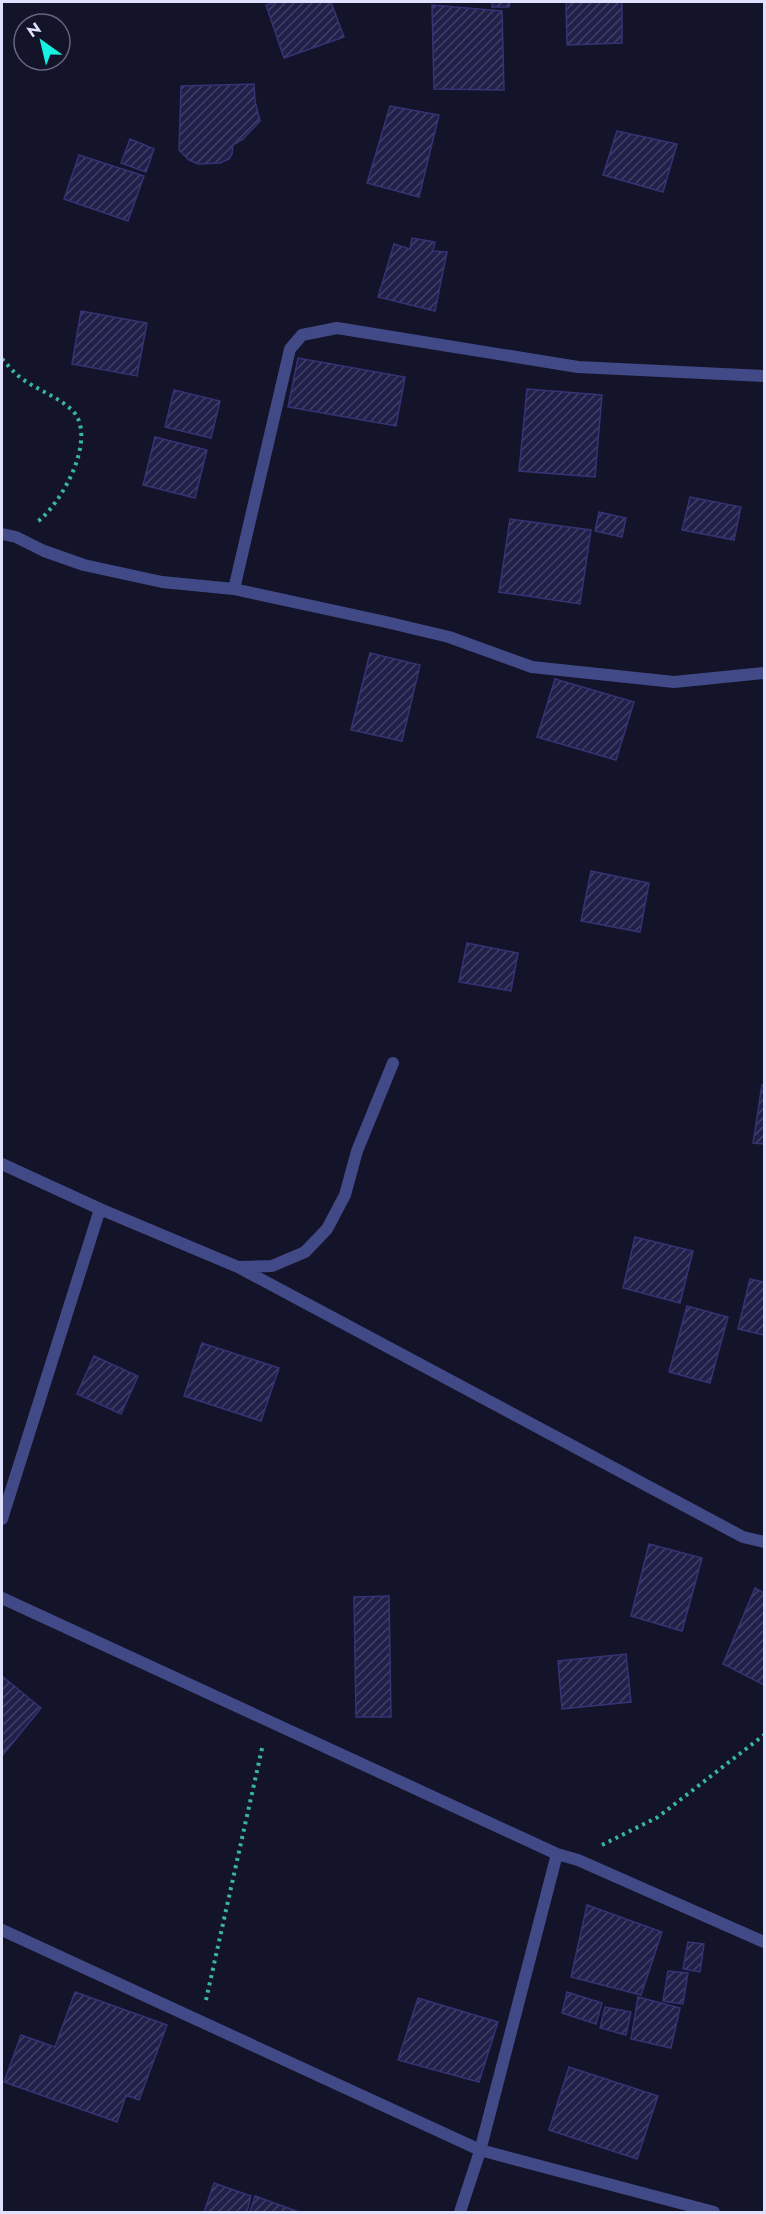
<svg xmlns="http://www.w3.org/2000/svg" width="766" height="2214" viewBox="0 0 766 2214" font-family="Jost,sans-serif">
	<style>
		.building { fill: url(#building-hatch); stroke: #353375; stroke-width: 1.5 }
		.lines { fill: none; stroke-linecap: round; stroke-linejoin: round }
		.path { stroke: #38b79a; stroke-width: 4; stroke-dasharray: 3 4.5; stroke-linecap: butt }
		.minor { stroke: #414a86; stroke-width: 12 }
	</style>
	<defs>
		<pattern id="building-hatch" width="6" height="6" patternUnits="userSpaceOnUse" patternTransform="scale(1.5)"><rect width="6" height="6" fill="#21204a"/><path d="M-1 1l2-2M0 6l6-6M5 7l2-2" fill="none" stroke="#414065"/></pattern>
	</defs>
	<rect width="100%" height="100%" fill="#13132a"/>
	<path class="building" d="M277 2H331L344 37 284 58 266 5Z
		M492 2H510L509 7H492Z
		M566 2H622V43L567 45Z
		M432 5 502 11 504 90 434 89Z
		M254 84 255 101 260 121 243 139 233 145 232 154 229 159 220 163 198 164 189 160 179 150 181 86Z
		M390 106 439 115 419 197 367 183Z
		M617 131 677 144 663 192 603 175Z
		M130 139 154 149 146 172 121 163Z
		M79 155 144 176 128 221 64 199Z
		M412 238 435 242 433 251 447 252 435 311 378 297 394 244 410 249Z
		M81 311 147 323 137 376 72 364Z
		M298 358 405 377 396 426 288 407Z
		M527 389 602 395 595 477 519 471Z
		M174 390 220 401 211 438 165 427Z
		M155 437 207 450 195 498 143 485Z
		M690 497 741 507 734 540 682 530Z
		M599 512 626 518 622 537 595 531Z
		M510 519 591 530 580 604 499 592Z
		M370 653 420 665 402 741 351 730Z
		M555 679 634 702 616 760 537 737Z
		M591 871 649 883 640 932 581 921Z
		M467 943 518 953 511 991 459 982Z
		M762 1085 764 1086V1144L753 1143Z
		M635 1237 693 1251 680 1303 623 1288Z
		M750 1279 764 1282V1335L738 1329Z
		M687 1306 728 1317 710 1383 669 1372Z
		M202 1343 279 1368 261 1421 184 1396Z
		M94 1356 138 1376 121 1414 77 1394Z
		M649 1544 702 1558 682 1631 631 1616Z
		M755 1588 764 1593V1685L723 1664Z
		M389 1596 391 1717H356L354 1597Z
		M626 1654 631 1702 562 1709 558 1661Z
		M2 1676 41 1708 2 1756Z
		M587 1905 662 1932 641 1995 571 1977Z
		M688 1942 704 1944 700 1972 683 1969Z
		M668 1971 688 1973 683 2004 663 2001Z
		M75 1992 167 2025 139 2100 126 2095 117 2122 4 2082 21 2035 55 2047Z
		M567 1992 602 2003 596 2024 562 2013Z
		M638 1997 680 2008 671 2048 631 2039Z
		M418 1998 498 2022 479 2082 398 2060Z
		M605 2007 631 2012 626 2035 600 2028Z
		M569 2067 658 2096 637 2159 549 2130Z
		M214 2183 251 2196 247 2212H204Z
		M255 2196 299 2212H250Z"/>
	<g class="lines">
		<path class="path" d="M2 359C8 365 14 373 21 378 37 390 57 396 72 410 99 437 61 505 36 523
			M602 1845 658 1817 764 1735
			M206 2000 263 1744"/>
		<path class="minor" d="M2 534 16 537 44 551 84 565 162 582 234 589 386 622 449 637 532 667 674 682 764 673
			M234 589 290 349 302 335 337 328 578 367 764 376
			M2 1164 100 1209 238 1267 272 1266 305 1252 327 1229 345 1195 357 1151 393 1063
			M238 1267 743 1537 764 1542
			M2 1519 100 1209
			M2 1598 557 1854 578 1860 764 1942
			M2 1930 480 2150 714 2212
			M460 2212 480 2151 557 1854"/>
	</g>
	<rect width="766" height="2214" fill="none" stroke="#dee0fd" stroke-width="6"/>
	<g transform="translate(42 42) rotate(326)"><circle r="28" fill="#13132a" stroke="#64657e" stroke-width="1.5"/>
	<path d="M0-4.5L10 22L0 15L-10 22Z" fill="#15f2e2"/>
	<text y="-9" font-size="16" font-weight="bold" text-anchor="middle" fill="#dee0fd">N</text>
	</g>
</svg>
